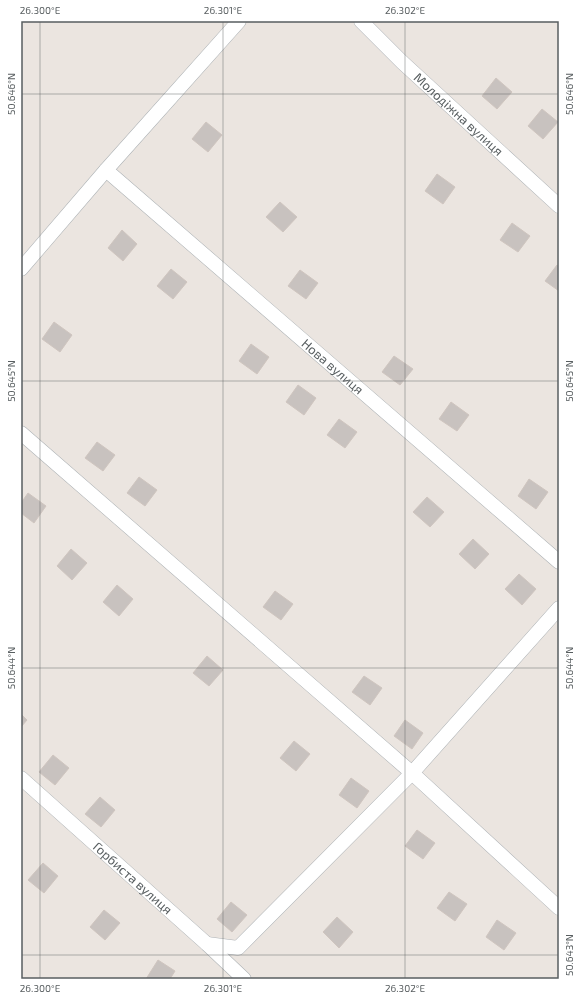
<svg xmlns="http://www.w3.org/2000/svg" width="580" height="1000" viewBox="0 0 580 1000" font-family="'Exo 2',sans-serif">
	<style>
		.building { fill: #c8c2bf; stroke: #cfc5bf }
		.lines { fill: none; stroke-linecap: round; stroke-linejoin: round }
		.minor-casing { stroke: #adb2b5; stroke-width: 15 }
		.minor { stroke: #fff; stroke-width: 14 }
		.ticks { fill: none; stroke: #585e60; stroke-width: 1; stroke-opacity: 0.45 }
		.labels { text-anchor: middle; stroke-width: 3; stroke-linejoin: round; paint-order: stroke }
		.street-label { font-size: 13px; fill: #585e60; stroke: #fff }
		.neatline { fill: none; stroke: #585e60; stroke-width: 1.5 }
		.ticks-label { font-size: 10px; text-anchor: middle; fill: #585e60 }
	</style>
	<rect width="100%" height="100%" fill="#ebe5e0"/>
	<path class="building" d="M496 78 512 92 497 109 482 96Z
		M542 109 558 122 543 139 528 126Z
		M206 122 222 135 208 152 192 139Z
		M437 174 455 187 443 204 425 191Z
		M280 202 297 217 283 232 266 217Z
		M512 223 530 236 518 252 500 240Z
		M122 230 137 244 123 261 108 248Z
		M557 265 559 266V291L545 281Z
		M171 269 187 282 173 299 157 286Z
		M300 270 318 283 306 299 288 286Z
		M54 322 72 335 60 352 42 339Z
		M251 344 269 357 257 374 239 361Z
		M394 356 413 369 400 385 382 372Z
		M298 385 316 398 304 415 286 402Z
		M451 402 469 415 457 431 439 419Z
		M339 419 357 432 345 448 327 435Z
		M97 442 115 455 103 471 85 458Z
		M139 477 157 490 145 506 127 493Z
		M529 479 548 492 536 509 518 496Z
		M28 493 46 506 34 523 21 513V503Z
		M427 497 444 512 430 527 413 512Z
		M473 539 489 554 475 569 459 554Z
		M71 549 87 563 72 580 57 566Z
		M519 574 536 589 522 605 505 589Z
		M117 585 133 599 119 616 103 602Z
		M275 591 293 604 281 620 263 607Z
		M207 656 223 670 209 686 193 673Z
		M364 676 382 688 370 705 352 692Z
		M21 714 27 720 21 727Z
		M405 720 423 733 412 749 394 736Z
		M294 741 310 754 296 771 280 758Z
		M53 755 69 768 55 785 39 772Z
		M351 778 369 791 357 808 339 795Z
		M100 797 115 810 101 827 85 814Z
		M417 830 435 843 423 859 405 846Z
		M43 863 58 876 44 893 28 880Z
		M449 892 467 904 455 921 437 908Z
		M231 902 247 915 232 932 217 919Z
		M104 910 120 923 105 940 90 927Z
		M337 917 353 932 339 948 323 932Z
		M497 920 516 933 504 950 486 937Z
		M158 960 175 971 170 979H146Z"/>
	<g class="lines">
		<g class="minor-casing">
			<g id="minor">
				<path id="s1" d="M361 21 402 62 559 206"/>
				<path id="s2" d="M106 170 559 562"/>
				<path d="M21 269 106 170 239 21"/>
				<path d="M21 433 412 773 559 908"/>
				<path id="s3" d="M21 778 207 944 244 979"/>
				<path d="M207 944 238 948 412 773 559 608"/>
			</g>
		</g>
		<use href="#minor" class="minor"/>
	</g>
	<path class="ticks" d="M40 21V979M223 21V979M405 21V979M21 94H559M21 381H559M21 668H559M21 955H559"/>
	<g class="labels">
		<g class="street-label">
			<text dy="5" stroke="none"><textPath href="#s1" startOffset="135">Молодіжна вулиця</textPath></text>
			<text dy="5" stroke="none"><textPath href="#s2" startOffset="300">Нова вулиця</textPath></text>
			<text dy="5" stroke="none"><textPath href="#s3" startOffset="150">Горбиста вулиця</textPath></text>
		</g>
	</g>
	<rect width="580" height="1000" fill="none" stroke="#ffffff" stroke-width="44"/>
	<rect x="22" y="22" width="536" height="956" class="neatline"/>
	<g class="ticks-label">
		<text x="40" y="14">26.300°E</text>
		<text x="223" y="14">26.301°E</text>
		<text x="405" y="14">26.302°E</text>
		<text transform="translate(11 94) rotate(-90)" y="4">50.646°N</text>
		<text transform="translate(569 94) rotate(-90)" y="4">50.646°N</text>
		<text transform="translate(11 381) rotate(-90)" y="4">50.645°N</text>
		<text transform="translate(569 381) rotate(-90)" y="4">50.645°N</text>
		<text transform="translate(11 668) rotate(-90)" y="4">50.644°N</text>
		<text transform="translate(569 668) rotate(-90)" y="4">50.644°N</text>
		<text transform="translate(569 955) rotate(-90)" y="4">50.643°N</text>
		<text x="40" y="992">26.300°E</text>
		<text x="223" y="992">26.301°E</text>
		<text x="405" y="992">26.302°E</text>
	</g>
</svg>
